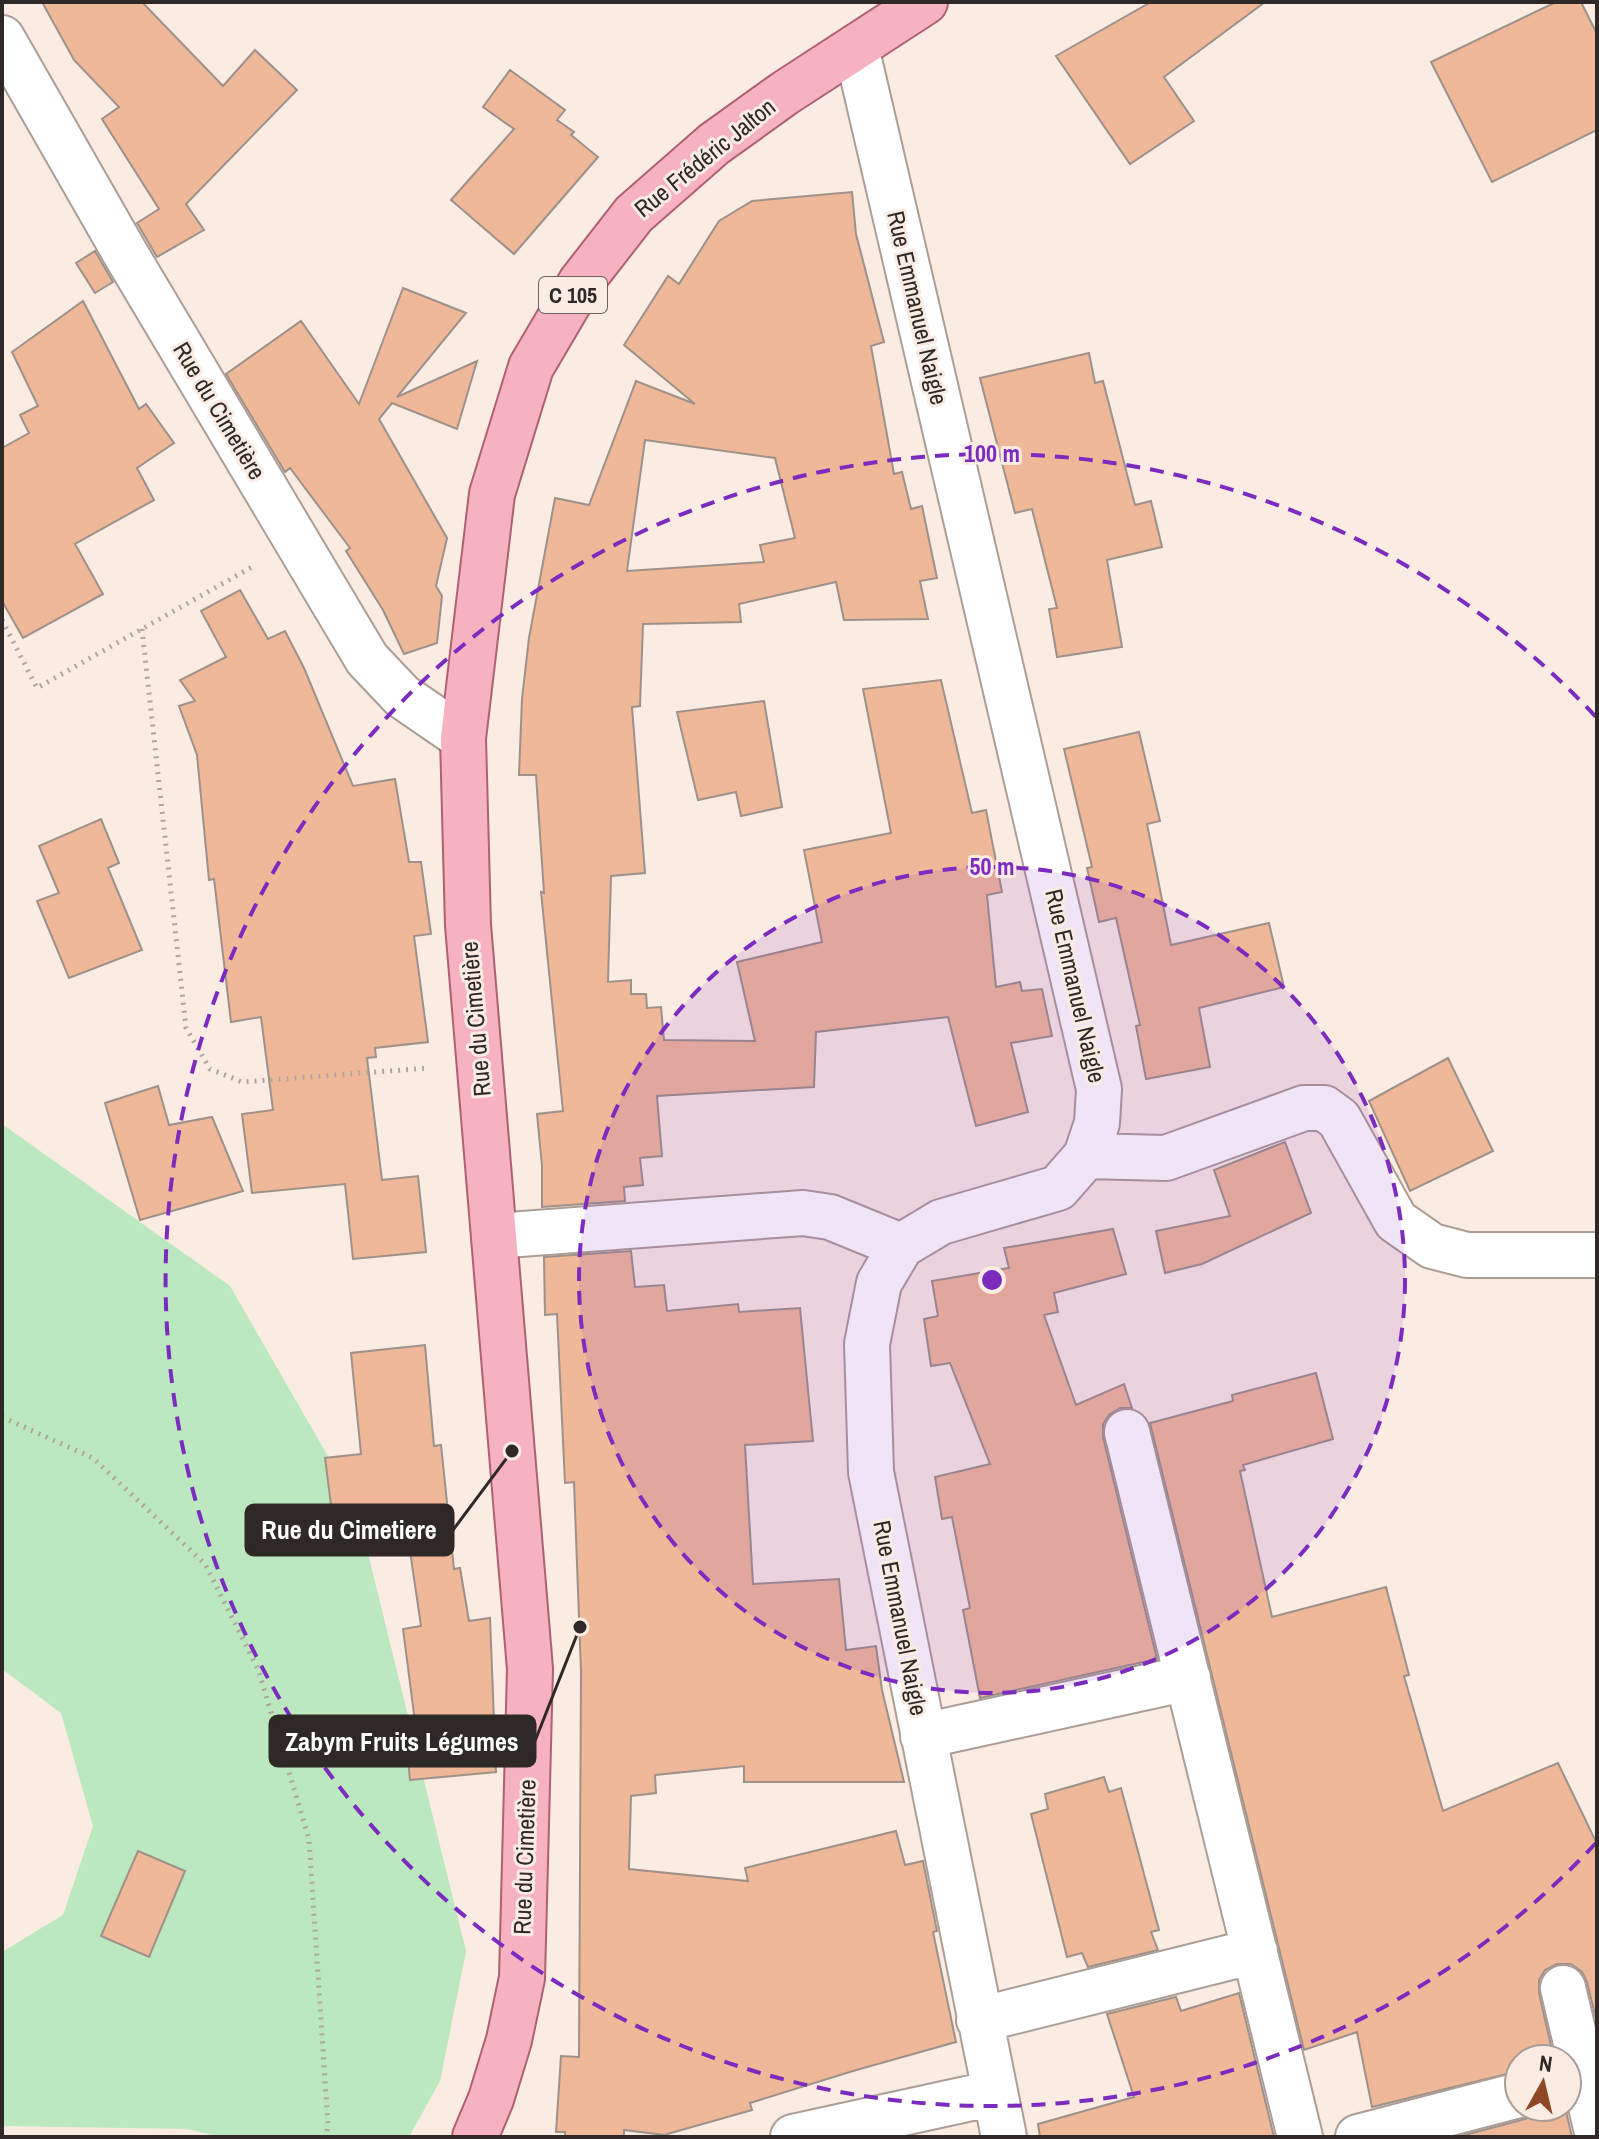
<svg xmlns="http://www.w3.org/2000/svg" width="1599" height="2139" viewBox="0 0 1599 2139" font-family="'Archivo Narrow',sans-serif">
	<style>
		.green { fill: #bbe8be }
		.building { fill: #efb899; stroke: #9e918a; stroke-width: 2; fill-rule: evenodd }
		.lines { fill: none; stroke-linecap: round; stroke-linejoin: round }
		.minor-casing { stroke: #ac9e97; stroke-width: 48 }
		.major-casing { stroke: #ad6171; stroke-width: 48 }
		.path { stroke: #b1a69f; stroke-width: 5; stroke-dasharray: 2 6; stroke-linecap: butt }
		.minor { stroke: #fff; stroke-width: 44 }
		.major { stroke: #f7b2c2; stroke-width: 44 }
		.ring { fill: none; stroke: #7b2cbf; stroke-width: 4; stroke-dasharray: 14 10 }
		.labels { text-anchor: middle; stroke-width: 6; stroke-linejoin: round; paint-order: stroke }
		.shield { fill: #faebe3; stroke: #6b635f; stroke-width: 2 }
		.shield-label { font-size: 22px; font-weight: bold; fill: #2e2926 }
		.street-label { font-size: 24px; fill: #2e2926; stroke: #faebe3 }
		.centre { fill: #7b2cbf; stroke: #faebe3; stroke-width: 4 }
		.ring-label { font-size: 24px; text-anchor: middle; font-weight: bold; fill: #7b2cbf; stroke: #faebe3; stroke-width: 6; stroke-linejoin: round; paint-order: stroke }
		.leader { fill: none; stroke: #2e2926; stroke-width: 3 }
		.callout-dot { fill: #2e2926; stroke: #faebe3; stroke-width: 3 }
		.callout { fill: #2e2926; stroke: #2e2926; stroke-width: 3 }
		.callout-label { font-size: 26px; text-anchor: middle; font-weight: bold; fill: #fff }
	</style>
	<rect width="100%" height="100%" fill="#faebe3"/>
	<path class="green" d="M2 1124 230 1286 356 1505 466 1951 440 2081 409 2137H220L188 2129 2 2126V1952L63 1915 93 1826 61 1713 2 1669Z"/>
	<path class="building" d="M42 2H142L223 86 255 50 297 90 186 204 204 230 157 257 137 223 159 209 102 119 119 107 74 60Z
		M1151 2H1265L1164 77 1194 121 1130 164 1056 56Z
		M1556 2H1581L1597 34V130L1492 182 1431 62Z
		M510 70 565 110 557 120 574 132 571 135 598 157 514 254 451 200 514 129 483 107Z
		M852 192 856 234 884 342 871 346 894 474 902 472 911 509 922 506 937 578 920 581 928 619 844 620 836 582 739 604 741 622 643 624 640 706 632 707 645 873 611 876 608 982 631 980V994H646L647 1008 661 1007 664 1040 755 1041 737 962 822 942 804 850 891 833 863 689 941 680 972 813 986 810 1002 892 987 895 996 987 1020 982 1022 991 1042 989 1052 1036 1011 1043 1028 1112 976 1126 948 1017 816 1032 814 1087 657 1096 662 1156 640 1158 643 1185 624 1187 625 1201 542 1207V1166L537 1114 563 1111 541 892 544 893 536 775H519L522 699 529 638 555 498 589 505 636 381 695 404 624 345 668 276 679 284 719 221 752 201ZM645 440 775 458 795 538 760 545 764 562 627 571Z
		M95 251 113 282 95 293 76 263Z
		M403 288 466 313 397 397 477 361 457 429 392 403 379 419 447 538 436 586 442 596 437 643 404 654 383 610 346 551 350 548 290 468 285 472 226 374 301 321 359 404Z
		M83 301 139 409 146 404 174 443 137 468 154 500 75 544 103 594 23 638 2 601V448L29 433 20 415 38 406 12 352Z
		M1089 353 1095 383 1103 381 1135 505 1151 501 1162 547 1107 560 1122 647 1057 657 1049 609 1057 608 1032 509 1015 513 980 378Z
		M240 590 268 639 285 631 304 668 353 786 395 779 409 862H421L431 934 414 936 428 1042 375 1048 376 1057 367 1058 382 1180 418 1176 426 1252 353 1259 345 1184 252 1193 242 1114 273 1110 261 1017 231 1022 214 879 209 880 197 755 179 706 195 701 180 680 226 657 201 611Z
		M764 701 782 807 741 816 736 792 698 800 677 712Z
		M1139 732 1160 821 1147 824 1171 945 1269 923 1284 987 1199 1008 1210 1067 1146 1079 1136 1026 1140 1025 1116 918 1099 922 1087 868 1092 867 1064 749Z
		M101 819 119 863 108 868 142 950 69 978 37 901 59 893 39 846Z
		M1448 1058 1493 1151 1410 1191 1369 1101Z
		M158 1086 169 1125 212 1117 243 1191 140 1220 105 1103Z
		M1285 1142 1311 1213 1202 1264 1165 1273 1156 1231 1230 1216 1214 1170Z
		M1113 1229 1126 1274 1054 1293 1058 1312 1044 1315 1076 1405 1124 1384 1132 1408H1120L1109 1415 1103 1424V1437L1157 1659 980 1698 963 1610 970 1608 952 1517 942 1519 935 1477 990 1464 950 1363 931 1366 924 1319 938 1316 932 1281 1009 1268 1004 1248Z
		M631 1251 635 1287 664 1285 667 1311 738 1304 739 1312 800 1308 813 1441 745 1445 753 1584 839 1579 846 1650 876 1646 882 1690 904 1782H744V1766L655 1775 656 1793 631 1796 629 1869 748 1881 745 1868 896 1831 905 1865 923 1861 937 1931 933 1932 956 2042 853 2071 750 2103 752 2110 664 2135 624 2130V2137H565V2132H556L561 2056 579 2057 581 1672 574 1482 565 1483 557 1314 545 1315 544 1257Z
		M425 1345 434 1446 441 1445 454 1569 460 1568 469 1621 490 1618 496 1772 410 1780 406 1738 417 1737 403 1629 421 1626 404 1510 332 1513 325 1458 361 1454 351 1353Z
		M1316 1373 1333 1439 1243 1465 1245 1470 1240 1471 1272 1617 1386 1587 1409 1675 1404 1676 1443 1811 1558 1763 1597 1844V2023L1587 1982 1582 1972 1571 1964H1557L1545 1970 1539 1980V1993L1554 2059H1519V2071L1372 2107 1357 2032 1304 2050 1150 1423 1233 1401 1232 1395Z
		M1104 1777 1109 1792 1121 1788 1159 1930 1151 1932 1158 1950 1088 1967 1082 1953 1067 1957 1031 1814 1048 1809 1045 1794Z
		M138 1851 185 1871 149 1957 101 1936Z
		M1239 1993 1274 2137H1040L1038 2124 1134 2097 1107 2014 1176 1997 1181 2011Z
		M1540 2107H1565L1572 2137H1457L1525 2119 1536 2113Z"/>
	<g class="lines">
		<g class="minor-casing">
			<path id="minor" d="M2 38 125 253 367 659 402 696 463 738
				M856 47 1099 1089 1097 1123 1086 1156 1058 1188 941 1222 901 1246 879 1283 867 1344 871 1472 1004 2137
				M1086 1156 1166 1158 1304 1108H1324L1339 1119 1396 1221 1432 1246 1467 1255H1597
				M494 1236 803 1213 830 1217 901 1246
				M1127 1432 1300 2137
				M923 1736 1188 1678
				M1563 1988 1597 2132
				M979 2020 1255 1951
				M793 2137 994 2093
				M1358 2137 1519 2095"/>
		</g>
		<g class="major-casing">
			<path id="major" d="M475 2137 491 2099 509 2040 522 1978 530 1669 468 925 463 738 492 494 531 367 581 282 634 214 714 144 785 93 925 2"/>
		</g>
		<path class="path" d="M2 620 37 688 252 567
			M142 629 186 1028 210 1069 242 1082 429 1068
			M2 1417 93 1458 205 1564 258 1669 309 1839 328 2125 326 2137"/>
		<use href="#minor" class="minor"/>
		<use href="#major" class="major"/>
	</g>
	<circle cx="992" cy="1280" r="413" fill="#7b2cbf" fill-opacity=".12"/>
	<g class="ring">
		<circle cx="992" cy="1280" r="413"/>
		<path d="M1596 1843A826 826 0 1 1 1596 717"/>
	</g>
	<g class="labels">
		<rect class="shield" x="539" y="277" width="68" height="36" rx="6"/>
		<g class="shield-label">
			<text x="573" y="303">C 105</text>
		</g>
		<g class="street-label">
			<text transform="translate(705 158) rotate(-39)" y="8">Rue Frédéric Jalton</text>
			<text transform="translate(917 308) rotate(77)" y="8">Rue Emmanuel Naigle</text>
			<text transform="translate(219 411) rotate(59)" y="8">Rue du Cimetière</text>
			<text transform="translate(1075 986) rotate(77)" y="8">Rue Emmanuel Naigle</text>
			<text transform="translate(476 1019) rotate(-95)" y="8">Rue du Cimetière</text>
			<text transform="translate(900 1618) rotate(79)" y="8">Rue Emmanuel Naigle</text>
			<text transform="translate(525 1857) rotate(-88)" y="8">Rue du Cimetière</text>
		</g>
	</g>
	<circle cx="992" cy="1280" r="12" class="centre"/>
	<g class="ring-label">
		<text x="992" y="462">100 m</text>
		<text x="992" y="875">50 m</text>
	</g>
	<path class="leader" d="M512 1451L453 1530M580 1627L535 1741"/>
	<g class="callout-dot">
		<circle cx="512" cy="1451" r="8"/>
		<circle cx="580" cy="1627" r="8"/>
	</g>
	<g class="callout">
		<rect x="246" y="1505" width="207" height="50" rx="8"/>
		<rect x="270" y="1716" width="265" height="50" rx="8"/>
	</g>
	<g class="callout-label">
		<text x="349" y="1539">Rue du Cimetiere</text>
		<text x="402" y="1751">Zabym Fruits Légumes</text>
	</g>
	<rect width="1599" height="2139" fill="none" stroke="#2e2926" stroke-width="8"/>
	<g transform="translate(1543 2083) rotate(8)"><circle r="38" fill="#faebe3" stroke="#a89d97" stroke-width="2"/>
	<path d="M0-6L14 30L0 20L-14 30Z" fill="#8f4725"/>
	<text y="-12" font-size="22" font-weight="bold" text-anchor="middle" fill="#2e2926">N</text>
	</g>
</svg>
